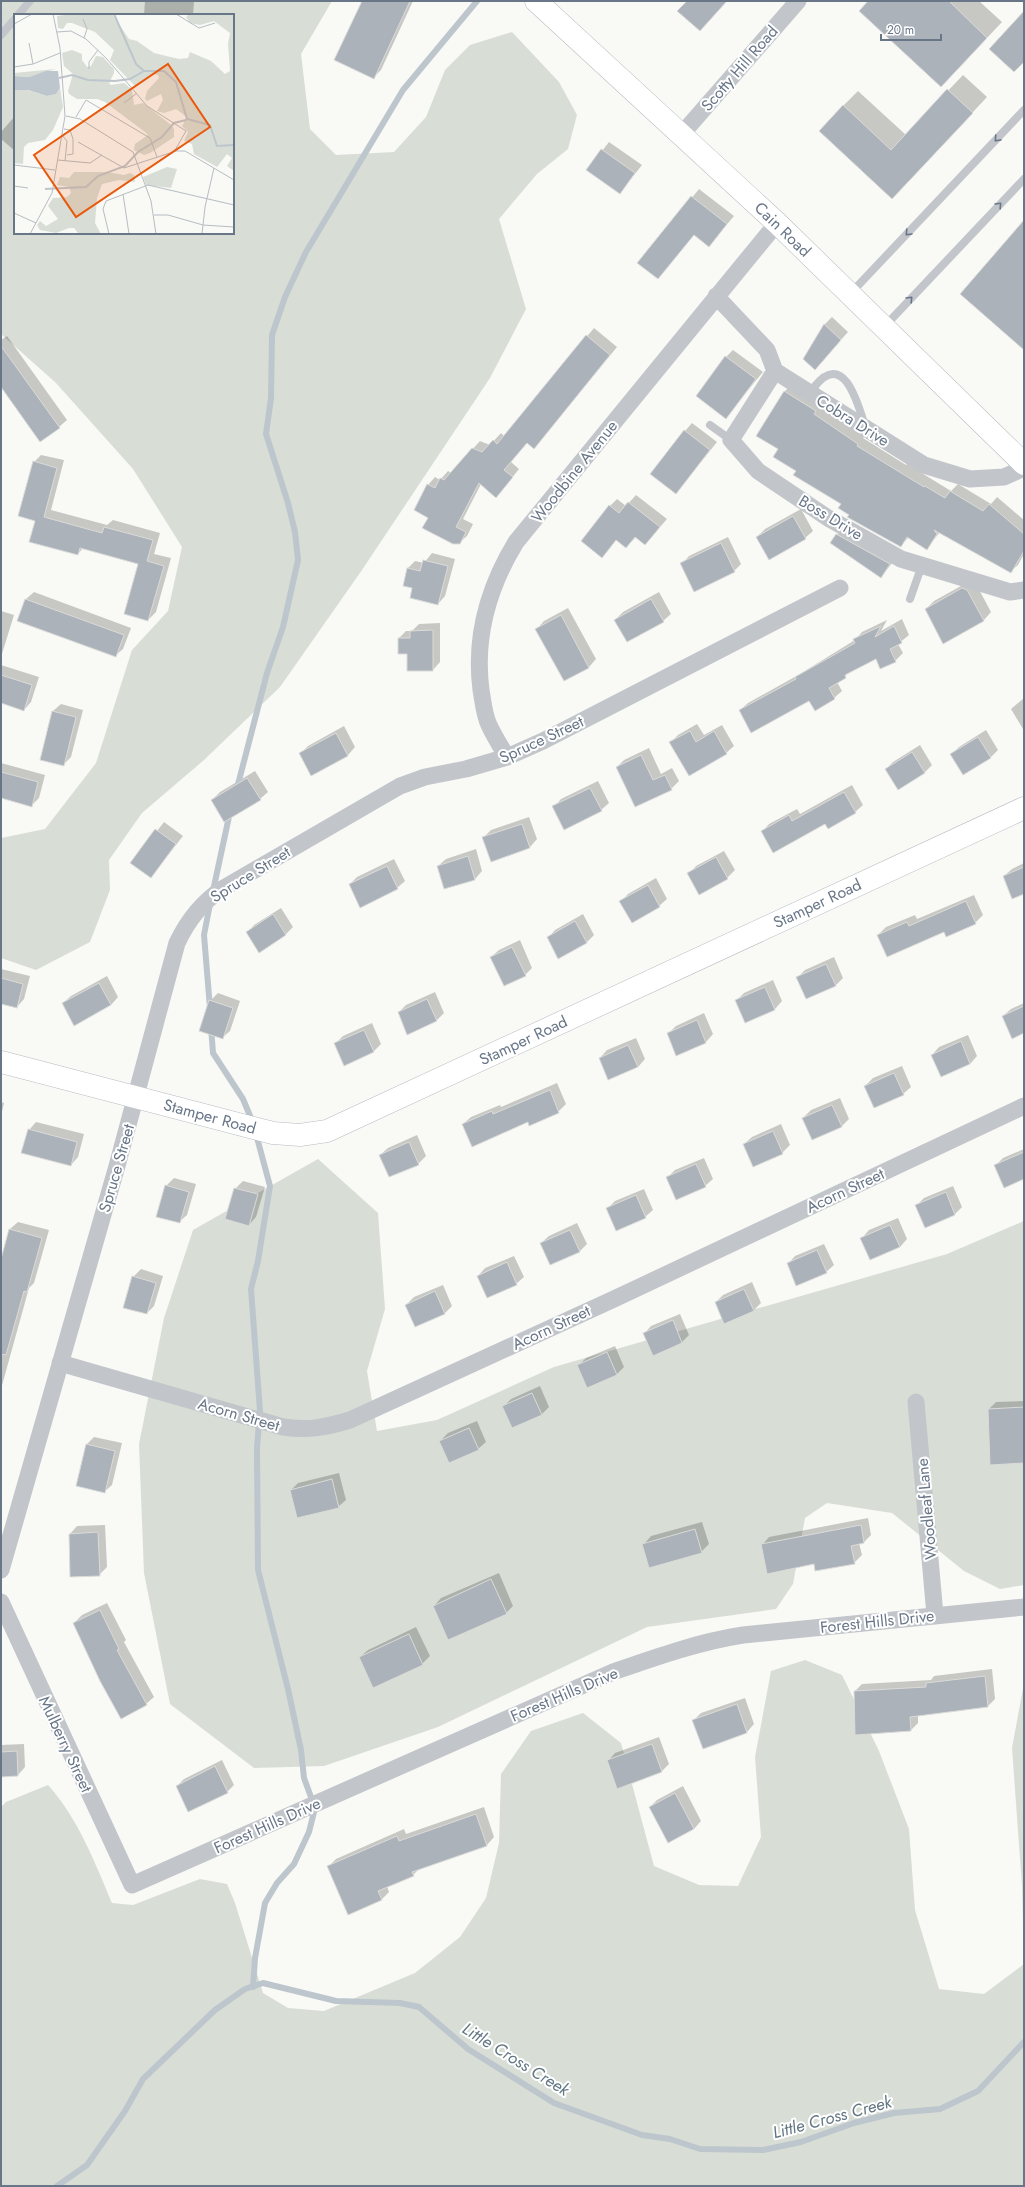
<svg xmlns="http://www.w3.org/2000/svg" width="1025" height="2187" viewBox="0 0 1025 2187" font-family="Jost,sans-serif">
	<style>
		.green { fill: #d8ded6; fill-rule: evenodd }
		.shadow { fill: #0003 }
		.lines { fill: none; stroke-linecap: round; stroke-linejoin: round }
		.stream { stroke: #bdc6cc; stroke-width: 6 }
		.building { fill: #abb2ba; stroke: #dbdbd9 }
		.secondary-casing { stroke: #b7bbc1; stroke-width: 23 }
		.lane { stroke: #c2c6cb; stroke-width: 8 }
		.street { stroke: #c2c6cb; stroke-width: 17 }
		.secondary { stroke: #fff; stroke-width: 22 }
		.oneway { stroke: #687688 }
		.labels { text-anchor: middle; stroke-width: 4; stroke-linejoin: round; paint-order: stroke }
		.street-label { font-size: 16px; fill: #687688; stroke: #fff }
		.water-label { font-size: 17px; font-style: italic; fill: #637783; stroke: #fff }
		.inset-river { fill: none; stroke: #bdc6cc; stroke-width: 2 }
		.inset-road { fill: none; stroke: #b6bdc3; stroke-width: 1 }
		.view { fill: #e8590c; fill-opacity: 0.15; stroke: #e8590c; stroke-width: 2 }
		.inset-edge { fill: none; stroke: #687688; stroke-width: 2 }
	</style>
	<rect width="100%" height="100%" fill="#f9f9f6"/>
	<path class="green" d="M1 1H332L301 54 310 129 336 155 394 152 426 117 445 70 470 45 512 32 559 82 577 115 568 149 537 174 499 219 526 309 490 378 362 570 280 687 204 760 142 813 109 860 110 890 90 942 36 970 1 958V838L45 829 96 763 132 650 168 611 182 547 133 469 56 383 1 334ZM15 15H233V233H15Z
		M318 1159 378 1213 385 1309 367 1371 377 1431 437 1420 554 1367 947 1254 1024 1221V1585L1000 1589 964 1571 892 1513 827 1503 805 1518 793 1584 776 1609 647 1627 438 1727 324 1766 254 1768 170 1704 144 1573 139 1444 164 1318 193 1230Z
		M805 1660 842 1675 879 1751 909 1829 915 1910 939 1989 984 1994 1024 1964 1022 1886 1012 1748 1024 1683V2186H1V1807L6 1802 48 1785C78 1818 95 1863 112 1903L133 1905 200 1879 227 1884 235 1903 263 1993 288 2008 324 2011 415 1973 460 1937 486 1898 499 1843 501 1774 531 1731 583 1713 621 1743 654 1866 699 1885 738 1886 761 1837 755 1757 771 1671Z"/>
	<path class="shadow" d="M145 1H194L193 15H144Z
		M363 1H413L381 70 373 78Z
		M870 1H979L1002 22 956 71Z
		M963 75 987 97 907 183 843 106 858 91 906 135Z
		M15 116V151L1 139V132Z
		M609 142 642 165 620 193 587 170Z
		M699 189 734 216 709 246 694 234 658 278 639 263Z
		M832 317 848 332 822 361 804 359 825 324Z
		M594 328 617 347 541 440 534 447 527 442 511 462 519 469 503 489 481 484 463 519 473 524 467 536 459 543 429 517 428 485 435 477 440 480 448 471 451 473 480 441 490 445 501 433 504 436Z
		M7 336 67 420 59 427 1 385V340Z
		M733 350 763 372 725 418 726 357Z
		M792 384 865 436 863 438 906 465 907 464 951 491 958 484 991 504 997 497 1024 520V554L1018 565 1010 572 940 532 927 548 909 537 900 546 851 514 843 504 797 471 780 449 757 436 785 391Z
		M692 423 717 442 676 493 685 431Z
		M41 455 64 460 51 510 107 525 113 520 160 533 154 554 171 558 156 612 148 620 139 564 83 548 78 554 36 520 34 462Z
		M636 495 667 519 645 544 636 537 626 547 617 539 602 557 610 506 617 499 626 506Z
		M801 509 813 531 805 538 757 537 765 529Z
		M844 527 897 557 881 577 837 535Z
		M728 537 741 564 734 571 682 564 689 556Z
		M432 553 455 559 445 596 438 604 414 588 404 585 408 568 415 561 424 563Z
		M970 581 975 582 991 612 984 620 944 642 926 609 934 601Z
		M34 592 131 628 123 649 115 656 18 620 26 599Z
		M659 592 671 614 663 621 615 620 623 612Z
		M568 608 596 659 589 667 564 680 537 629 544 621Z
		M1 611 14 615 1 657Z
		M902 619 909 635 898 644 903 653 895 661 876 658 854 669 837 682 842 691 834 698 809 700 740 710 748 703 800 674 855 640 862 632 887 620 881 631Z
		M440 623V662L433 670 408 653 399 638 406 631H412L419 624Z
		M1 665 39 677 31 702 24 710 1 702Z
		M1024 698V728L1023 729 1011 709Z
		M61 704 83 710 71 757 64 764 53 711Z
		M697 724 704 735 722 725 734 746 726 753 671 742 678 735Z
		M344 726 355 747 348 755 312 775 300 754 308 746Z
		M986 730 998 750 991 757 964 774 952 754 959 747Z
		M920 745 932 765 925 772 898 789 886 769 893 762Z
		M649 748 661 774 672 768 679 781 671 789 617 767 624 760Z
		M1 763 45 775 39 798 32 805 1 797Z
		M255 771 268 792 260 799 212 800 220 792Z
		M598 781 609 803 601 810 554 807 561 799Z
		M852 785 863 805 855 812 825 823 762 832 769 824 797 809 800 814Z
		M529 817 537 839 530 847 491 861 483 838 491 830Z
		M164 822 183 836 151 877 132 863Z
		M476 849 482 871 475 879 445 888 438 866 446 859Z
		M724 851 735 870 727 878 689 874 696 866Z
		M394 859 405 881 397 888 350 884 357 877Z
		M1024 863V893L1004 876 1012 869Z
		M656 878 667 899 659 906 632 922 621 902 628 894Z
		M974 895 983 915 975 923 944 931 878 935 886 927 915 915 917 919Z
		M281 908 293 927 286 934 259 952 247 933 254 925Z
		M583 914 594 935 587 942 559 957 548 938 555 930Z
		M520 940 532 968 525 975 491 957 499 950Z
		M834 957 843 978 836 985 798 977 805 970Z
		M1 969 30 976 24 999 17 1007 1 1003Z
		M107 976 118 997 111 1005 63 1003 71 996Z
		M773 980 782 1001 775 1009 746 1022 737 1000 744 993Z
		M435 992 444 1013 437 1020 408 1033 399 1012 406 1005Z
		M218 993 240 1001 230 1031 222 1038 210 1001Z
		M1024 1003V1032L1003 1016 1011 1009Z
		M704 1013 713 1034 706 1042 677 1055 668 1034 676 1026Z
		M372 1023 381 1044 374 1051 335 1044 343 1036Z
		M968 1035 977 1056 970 1064 941 1076 932 1055 939 1047Z
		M636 1038 645 1059 638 1067 600 1058 607 1050Z
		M902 1066 911 1087 903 1094 865 1086 873 1078Z
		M557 1083 566 1104 558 1112 528 1121 463 1124 471 1117 500 1105 501 1107Z
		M840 1098 849 1119 841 1127 803 1118 811 1110Z
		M1 1102 4 1103 1 1116Z
		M36 1122 84 1134 78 1157 71 1165 29 1130Z
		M781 1124 790 1145 782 1153 753 1165 744 1144 752 1137Z
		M417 1135 426 1156 418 1164 380 1155 388 1148Z
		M1024 1149V1178L996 1165 1003 1158Z
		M704 1158 713 1179 705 1186 667 1178 675 1170Z
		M174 1178 196 1184 187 1215 179 1222 166 1186Z
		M243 1181 265 1187 256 1217 249 1225 235 1189Z
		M953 1186 962 1207 955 1214 916 1206 924 1198Z
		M644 1189 653 1210 645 1217 608 1208 615 1201Z
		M898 1218 907 1239 900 1247 862 1238 869 1230Z
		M18 1222 49 1230 34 1283 29 1288 1 1389V1263L10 1229Z
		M577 1223 587 1244 579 1252 541 1243 549 1236Z
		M824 1244 834 1265 826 1272 788 1264 795 1256Z
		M514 1256 524 1277 516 1284 478 1276 485 1268Z
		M141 1269 163 1276 154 1306 147 1313 133 1277Z
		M752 1282 761 1303 753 1311 716 1302 723 1295Z
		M443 1285 452 1306 445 1313 406 1305 414 1297Z
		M680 1314 689 1335 682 1342 653 1355 644 1334 651 1326Z
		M615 1346 624 1367 617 1374 588 1387 578 1366 586 1358Z
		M540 1386 549 1407 541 1415 504 1406 511 1399Z
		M1024 1401V1462L989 1409 996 1402Z
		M477 1421 486 1442 478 1449 440 1441 448 1433Z
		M94 1437 122 1443 112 1485 104 1492 87 1444Z
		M339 1473 346 1500 338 1507 291 1490 298 1483Z
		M868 1518 871 1535 864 1542 859 1543 862 1555 854 1563 762 1545 769 1537Z
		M702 1522 709 1544 701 1552 644 1544 651 1536Z
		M105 1525 107 1567 99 1575 70 1534 77 1526Z
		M499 1573 513 1606 506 1613 434 1606 441 1598Z
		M107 1603 126 1640 124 1642 154 1697 146 1704 74 1623 82 1615Z
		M416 1627 430 1656 422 1664 360 1657 368 1650Z
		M992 1669 995 1699 988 1706 918 1715V1723L911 1730 855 1691 862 1684 931 1680 934 1676Z
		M745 1698 754 1724 747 1732 703 1748 693 1721 701 1713Z
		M659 1737 669 1764 661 1772 608 1761 615 1753Z
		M24 1744 25 1767 18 1775 1 1776V1745Z
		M222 1760 234 1785 227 1792 177 1786 184 1779Z
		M683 1786 701 1821 694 1829 650 1807 657 1800Z
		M484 1807 494 1837 487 1845 419 1869 413 1875 387 1886 389 1892 382 1899 349 1914 329 1866 336 1859 404 1829 406 1834Z"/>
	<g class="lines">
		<path class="stream" d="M236 792 267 673 283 627 298 560 295 532 288 503 266 434 271 398 272 335 285 297 306 252 403 90 477 1
			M213 891 230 812
			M210 1008 204 935 210 904
			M211 1027 213 1053 243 1099 253 1123
			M253 1987 255 1958 265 1903 277 1883 294 1864 309 1832 315 1808 304 1778 301 1750 288 1689 258 1570 257 1448 260 1411 251 1289 258 1261 270 1186 256 1134
			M57 2186 87 2165 125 2111 143 2079 215 2010 245 1989 263 1983 336 2001 400 2003 419 2007 468 2049 554 2103 642 2135 670 2139 700 2149 763 2150 801 2142 854 2123 894 2113 940 2109 978 2091 1024 2042"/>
	</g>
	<path class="building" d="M362 1H410L374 79 334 60Z
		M687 1H727L700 31 677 11Z
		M868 1H949L987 38 941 87 859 11Z
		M1024 11V62L1014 72 989 49Z
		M947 89 973 113 892 199 819 131 843 105 891 150Z
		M601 149 635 173 620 194 586 170Z
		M691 196 727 224 709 247 694 235 658 279 637 263Z
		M1024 220V350L960 294Z
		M824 324 841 340 815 370 803 359Z
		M586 335 610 355 534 449 527 443 504 470 513 477 496 498 479 483 456 527 466 532 460 544H453L422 528 428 518 414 510 427 484 435 488 440 478 444 480 472 448 482 452 493 440 497 444Z
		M1 346 60 428 40 442 1 387Z
		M725 356 756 379 726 419 696 396Z
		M784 391 816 411 814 414 858 444 857 446 924 487 925 486 945 498 950 491 983 511 989 504 1024 534V551L1011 573 934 530 937 534 927 550 907 537 901 547 847 517 849 515 838 508 841 504 793 475 796 471 773 457 778 449 756 436Z
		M684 430 710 450 676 494 650 474Z
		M33 461 57 468 44 517 102 533 104 527 153 540 147 561 164 566 148 621 124 614 138 564 80 548 78 555 29 542 35 521 18 516Z
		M628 502 660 527 645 545 635 537 626 548 616 540 602 558 581 541 609 505 619 513Z
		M793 516 806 539 769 560 756 537Z
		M836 534 890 564 881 578 830 543Z
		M721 543 735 572 694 592 680 563Z
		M423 560 448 566 438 605 410 598 412 588 403 586 407 568 420 571Z
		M962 588 967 590 984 621 943 644 925 609Z
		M25 599 124 635 116 657 17 621Z
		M651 599 664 622 627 642 614 620Z
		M561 615 589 668 564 681 535 629Z
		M881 626 875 637 894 626 902 643 890 649 896 662 880 669 876 659 845 675 846 678 829 688 835 699 815 711 809 701 751 733 739 710 796 679 795 677 855 643 853 639Z
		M433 630V671H407V654H398V638H410V631Z
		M1 675 32 685 24 711 1 703Z
		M52 711 76 717 64 766 40 760Z
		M690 731 696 742 714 731 727 754 689 776 669 742Z
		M336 733 348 756 311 776 299 753Z
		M978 737 991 758 963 775 950 754Z
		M912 752 925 773 898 790 885 769Z
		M641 755 653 780 665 775 672 790 635 807 616 767Z
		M1 772 38 782 32 807 1 798Z
		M247 778 261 800 224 822 211 800Z
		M590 788 602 811 564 830 552 806Z
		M844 792 856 813 828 829 825 824 773 853 761 831 789 815 792 821Z
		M522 824 530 848 491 862 482 837Z
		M155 829 176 844 151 878 130 863Z
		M468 856 475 880 444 889 437 866Z
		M716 857 728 879 699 895 687 873Z
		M387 866 398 889 360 908 349 884Z
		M1024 867V894L1012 899 1003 876Z
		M648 885 660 907 632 923 619 901Z
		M966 901 976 924 946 937 944 932 887 957 877 935 907 922 909 926Z
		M273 914 286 935 259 953 246 932Z
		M575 921 587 943 558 959 547 937Z
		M512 947 526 976 504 986 490 957Z
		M826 964 836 986 806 999 796 977Z
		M1 978 23 984 17 1008 1 1004Z
		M99 983 111 1005 74 1026 62 1003Z
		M765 987 775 1010 745 1023 735 1000Z
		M427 999 437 1021 407 1035 398 1012Z
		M209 1000 233 1008 223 1039 199 1031Z
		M1024 1006V1033L1012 1039 1002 1016Z
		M697 1020 706 1043 676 1056 667 1033Z
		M364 1030 374 1052 344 1066 334 1043Z
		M961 1041 970 1064 941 1077 931 1055Z
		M628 1045 638 1067 608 1080 599 1058Z
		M894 1073 904 1095 874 1108 864 1086Z
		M550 1090 559 1113 529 1126 528 1122 472 1147 462 1124 492 1111 493 1114Z
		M832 1105 842 1127 812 1140 802 1118Z
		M28 1129 77 1142 71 1166 21 1153Z
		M773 1131 783 1154 753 1167 743 1144Z
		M409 1142 419 1165 389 1177 379 1155Z
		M1024 1152V1179L1004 1188 994 1165Z
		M696 1164 706 1187 676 1200 666 1177Z
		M165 1185 189 1192 180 1223 156 1217Z
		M234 1188 258 1194 249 1226 225 1219Z
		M946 1192 955 1215 925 1228 915 1205Z
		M636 1195 646 1218 616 1231 606 1208Z
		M890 1225 900 1247 870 1260 860 1238Z
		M9 1229 42 1238 27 1292 24 1291 6 1355 1 1354V1259Z
		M570 1230 580 1252 550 1265 540 1243Z
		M817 1250 827 1273 796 1286 787 1263Z
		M507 1262 517 1285 487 1298 477 1276Z
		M132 1276 156 1283 147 1314 123 1308Z
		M744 1289 754 1311 724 1324 715 1302Z
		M435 1291 445 1314 415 1327 405 1305Z
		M673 1320 682 1343 653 1356 643 1333Z
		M607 1352 617 1375 587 1388 577 1365Z
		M532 1393 542 1415 512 1428 502 1406Z
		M1024 1407V1463L990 1465 988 1409Z
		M469 1428 479 1450 449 1463 439 1441Z
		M86 1444 115 1451 105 1493 76 1486Z
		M332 1479 339 1508 297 1518 290 1490Z
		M861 1525 864 1543 851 1546 855 1564 815 1571 814 1564 767 1574 761 1544Z
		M695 1529 702 1553 649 1568 642 1544Z
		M98 1532 100 1576 70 1577 69 1534Z
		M491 1579 507 1614 448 1640 433 1606Z
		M100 1610 119 1649 117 1650 147 1705 121 1719 100 1681 73 1623Z
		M409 1634 423 1665 373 1688 359 1657Z
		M985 1676 988 1707 910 1717 911 1731 855 1735 854 1691 926 1687V1683Z
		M737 1704 747 1733 703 1749 692 1720Z
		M652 1744 662 1772 617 1789 607 1760Z
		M17 1751 18 1776 1 1777V1752Z
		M215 1766 228 1793 188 1812 176 1786Z
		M675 1793 694 1829 668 1843 649 1807Z
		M476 1814 487 1846 412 1872 414 1876 378 1891 382 1900 348 1915 327 1866 397 1836 399 1841Z"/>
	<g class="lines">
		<g class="secondary-casing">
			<path id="secondary" d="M536 1 777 223 1024 464
				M1 1062 273 1133 300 1135 327 1131 1024 808"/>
		</g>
		<path class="lane" d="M18 15 30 1
			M1 35 15 19
			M850 294 1024 110
			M884 327 1024 179
			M815 396V386C844 350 858 404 865 426
			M710 425 731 440
			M910 599 922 565"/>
		<path class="street" d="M681 135 798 1
			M716 296 767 350 775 371 924 465 970 479 1004 477 1024 468
			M775 371 731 440 758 471 828 518 901 559 1010 592 1024 590
			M507 757C501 747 494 736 489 725 484 715 483 701 481 690 474 636 488 588 516 542L777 223
			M60 1363 283 1427C308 1431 327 1427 350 1420L614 1299 1024 1106
			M916 1402 935 1615
			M1 1570 117 1166 177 943C188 920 201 903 222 889L400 786 425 777 466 769 507 757 543 741 840 588
			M1 1602 132 1885 613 1672C656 1657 698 1642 743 1635L1024 1607"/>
		<use href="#secondary" class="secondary"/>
	</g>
	<defs><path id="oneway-chevron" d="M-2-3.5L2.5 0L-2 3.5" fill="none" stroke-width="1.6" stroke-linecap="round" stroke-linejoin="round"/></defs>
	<g class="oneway">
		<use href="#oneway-chevron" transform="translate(997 139) rotate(133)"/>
		<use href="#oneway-chevron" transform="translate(999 205) rotate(-46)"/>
		<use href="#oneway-chevron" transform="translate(908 233) rotate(133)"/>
		<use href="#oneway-chevron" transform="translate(910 299) rotate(-46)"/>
	</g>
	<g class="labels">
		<g class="street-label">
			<text transform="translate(739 68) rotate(-49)" y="6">Scotty Hill Road</text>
			<text transform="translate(783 229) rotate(44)" y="6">Cain Road</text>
			<text transform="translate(853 420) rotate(32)" y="6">Cobra Drive</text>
			<text transform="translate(574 471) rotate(-51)" y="6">Woodbine Avenue</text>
			<text transform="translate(831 517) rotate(31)" y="6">Boss Drive</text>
			<text transform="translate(541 739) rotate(-25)" y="6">Spruce Street</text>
			<text transform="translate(250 874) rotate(-32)" y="6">Spruce Street</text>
			<text transform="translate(817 903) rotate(-25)" y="6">Stamper Road</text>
			<text transform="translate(523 1040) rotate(-25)" y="6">Stamper Road</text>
			<text transform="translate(210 1116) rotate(15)" y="6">Stamper Road</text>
			<text transform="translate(116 1168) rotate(-74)" y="6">Spruce Street</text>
			<text transform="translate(845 1190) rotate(-25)" y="6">Acorn Street</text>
			<text transform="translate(551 1327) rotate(-25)" y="6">Acorn Street</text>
			<text transform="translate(239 1414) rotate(16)" y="6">Acorn Street</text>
			<text transform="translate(926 1509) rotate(-95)" y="6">Woodleaf Lane</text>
			<text transform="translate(877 1621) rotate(-6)" y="6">Forest Hills Drive</text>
			<text transform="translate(564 1694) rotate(-23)" y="6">Forest Hills Drive</text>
			<text transform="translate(66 1744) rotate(65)" y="6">Mulberry Street</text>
			<text transform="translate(267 1825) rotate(-24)" y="6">Forest Hills Drive</text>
		</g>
		<g class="water-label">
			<text transform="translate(516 2059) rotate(32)" y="6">Little Cross Creek</text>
			<text transform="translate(832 2117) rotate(-15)" y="6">Little Cross Creek</text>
		</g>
	</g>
	<g transform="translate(14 14)">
		<rect width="220" height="220" fill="#f9f9f6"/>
		<path d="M58 0H98L115 25 123 27 140 39 165 45 174 44 176 38 197 47 211 60 216 57 214 30 216 19 200 7 186 11 176 9 172 3 175 0H220V157L213 152 218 144 213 140 203 153 180 140 178 130 170 127 174 118 168 112 173 103 162 95 150 99 143 97 149 86 147 80 133 87 131 85 133 77 145 64 144 61 140 60 121 72 96 46 100 36 81 18 58 9H53L49 15 44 14 43 2ZM58 36 68 40V46L73 53 77 52 82 42 89 43 100 55V59L95 69 97 71 110 69 114 72 118 76 120 91 129 89 157 111 160 115V123L136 139 130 141 120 136 121 130 134 121 131 118 91 88 83 85H63L55 80 54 77 59 60 50 52 48 39ZM42 55 15 63 0 62V59ZM46 74 49 93 39 116 31 126 14 129 10 133 9 150 0 149V76H13L33 82 42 80ZM153 153 163 155 157 174 132 171 129 163ZM60 158H93L110 161 116 159 120 161 121 168 105 166 88 170 83 184 81 209 87 220H65L60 214H55L42 219 26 216 23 211 26 207 32 212 44 205 34 192 39 184 53 183 57 179 55 173 43 171 46 163 55 164Z" fill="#d8ded6"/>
		<path d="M32 57H44L46 74 42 80 33 82 14 76H0V62L15 63Z" fill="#bdc6cc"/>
		<path class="inset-river" d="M100 0 122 50 130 57H150L162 68 173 105 196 111 203 132 220 131M45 64 58 61 74 66 101 67 116 65 130 57M31 175 72 173 84 162 111 152 124 138 148 123 160 109 172 106"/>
		<path class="inset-road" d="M162 0 185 14 201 9M69 5 73 15 70 24M0 10 18 0M43 18 57 17 72 25 93 45 133 92 172 117 160 138M15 29 19 50M0 53 19 50 46 39M75 55V48L84 36M110 89 123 79M52 102 66 105 119 138 137 187 142 220M62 103 72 86 136 124 143 143M50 115 56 116 59 125V140L53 141M48 121 53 127 51 147M64 128 110 154 162 137H171L220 166M44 146 76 149 88 141M0 151 41 156M0 172 14 174M109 180 115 220M0 199 22 209M140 201H154L189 211 220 213M16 220 38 179 51 102 46 34 39 0M95 220 89 195 92 187 134 171 220 191M188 220 191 193 200 154"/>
		<path class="view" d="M154 50 196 113 62 203 20 141Z"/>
		<rect width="220" height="220" class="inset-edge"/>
	</g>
	<rect width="1025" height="2187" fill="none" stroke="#687688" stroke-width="4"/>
	<path d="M881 34v6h60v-6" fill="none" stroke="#687688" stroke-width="2"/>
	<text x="887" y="34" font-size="12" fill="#687688" stroke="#ffffff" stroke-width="3" paint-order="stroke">20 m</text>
</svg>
